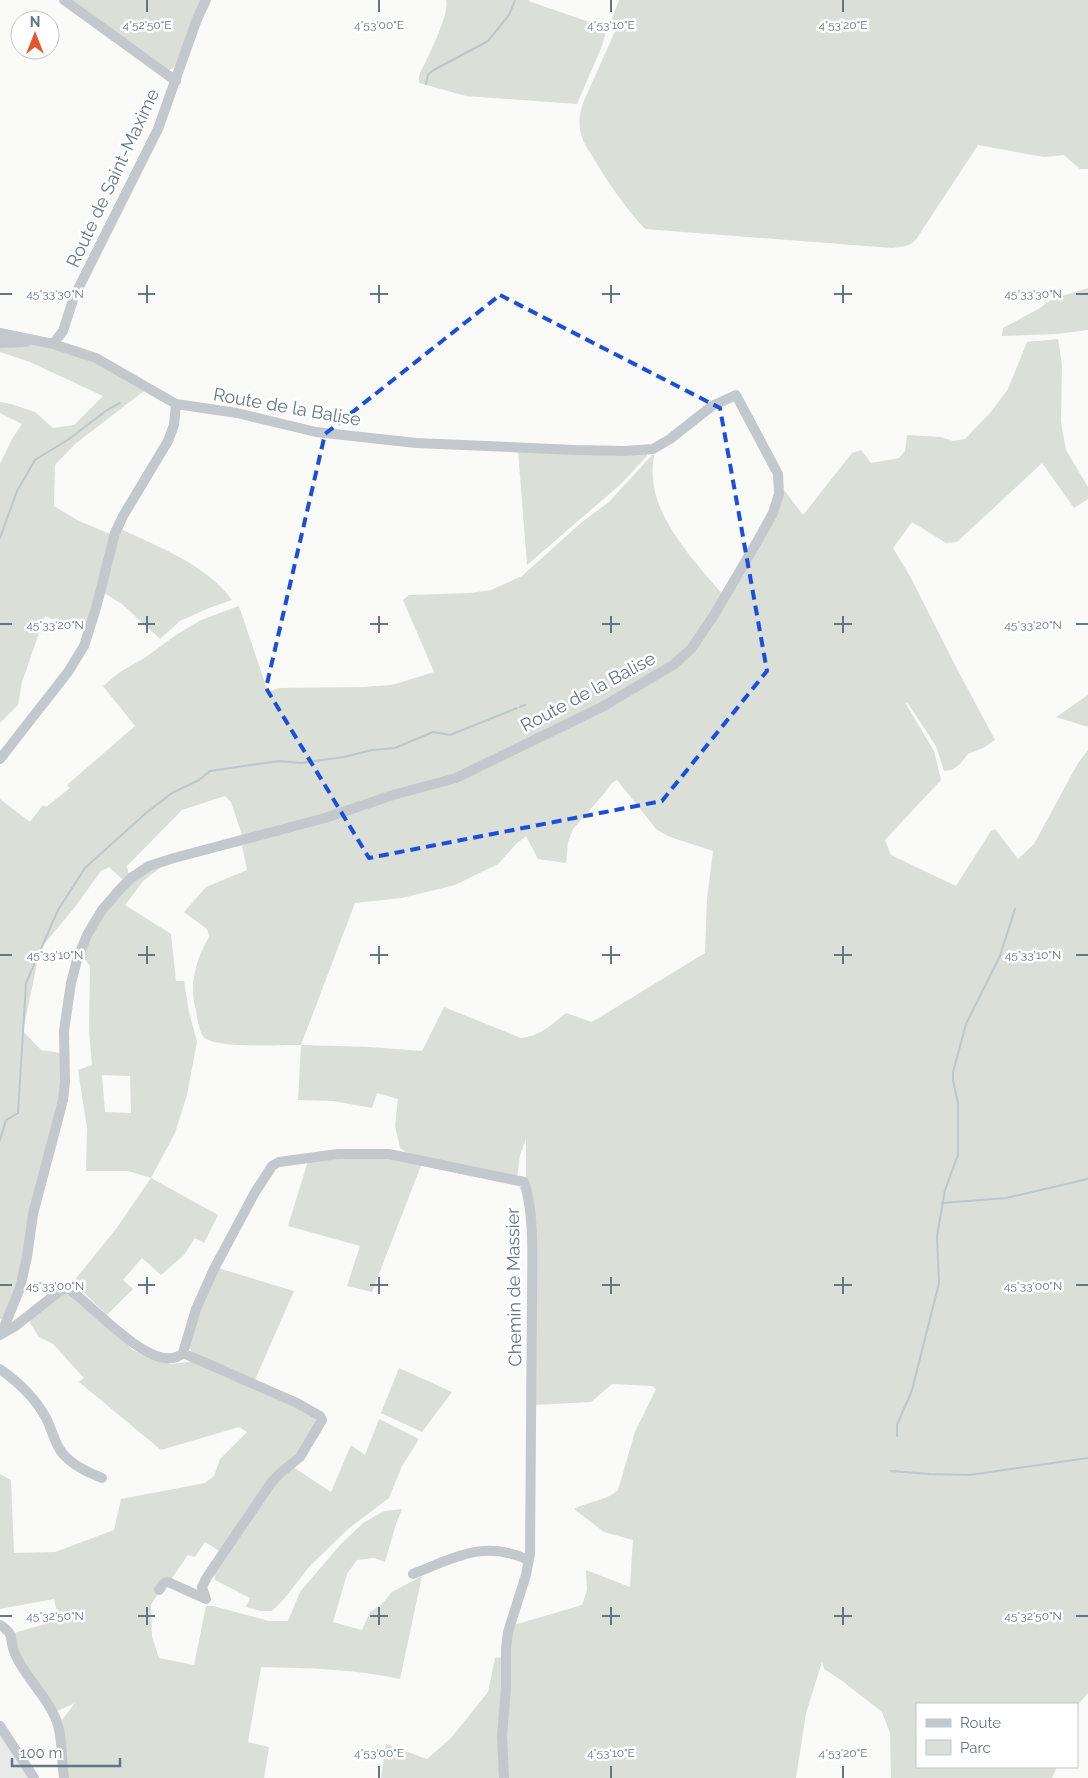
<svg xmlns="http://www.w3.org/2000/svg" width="1088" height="1778" viewBox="0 0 1088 1778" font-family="Raleway,sans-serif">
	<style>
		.built { fill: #e8e9e9 }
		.green { fill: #dadfd7; fill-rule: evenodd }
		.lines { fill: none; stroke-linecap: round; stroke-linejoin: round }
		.stream { stroke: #bbc7cb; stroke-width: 2 }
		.minor { stroke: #c3c8cc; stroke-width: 10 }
		.marked { fill: none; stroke: #1d4ed8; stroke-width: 4; stroke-dasharray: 10 6; stroke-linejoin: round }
		.ticks { fill: none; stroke: #657683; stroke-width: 2 }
		.labels { text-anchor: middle; stroke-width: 5; stroke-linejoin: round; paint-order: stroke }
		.street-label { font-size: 18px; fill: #657683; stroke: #fff }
		.ticks-label { font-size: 12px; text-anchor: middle; fill: #657683; stroke: #fff; stroke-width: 5; stroke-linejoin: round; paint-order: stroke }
	</style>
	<rect width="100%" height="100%" fill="#fafaf8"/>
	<path class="built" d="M0 1734 29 1778H0Z"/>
	<path class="green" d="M71 0H202L175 66 169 71Z
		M446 0H528L531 2 607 28 602 46 577 104 466 96 419 83V76C426 60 450 15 446 0Z
		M619 0H1088V169H1080L1064 155 1044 157 978 145 917 238C909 248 904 246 892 248L645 229C625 207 608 183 593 157 589 151 584 144 582 137 578 126 579 114 583 103L617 27 610 24Z
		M1088 288V330L1057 334 1002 336 1003 328 1040 308 1052 299Z
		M1058 339 1062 365 1061 421 1063 434 1066 450 1088 487V499L1074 508 1042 463 957 542 946 543 912 522 893 548 911 578 955 665 995 740 983 748 968 754 960 764 952 770 944 771 936 746 907 702 906 704 934 751 941 780 885 840 891 855 956 886 991 831 995 829 1018 859 1034 844 1078 763 1088 750V1693L1077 1706V1704H917V1767H1057L1052 1778H891L890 1733 882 1712 841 1680 824 1669 822 1662 806 1713 796 1778H381L386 1744 427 1759 451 1738 488 1692 495 1658 502 1657 504 1684 509 1686V1647L514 1625 582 1605 587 1590 586 1570 630 1587 633 1540 604 1532 574 1509C589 1501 606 1501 618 1490L635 1432 656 1389 652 1386 612 1384 591 1402 534 1405 533 1217 532 1195 526 1177V1139L520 1155 517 1178 421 1158 407 1153 400 1148 395 1126 398 1099 377 1093 372 1108 333 1101 298 1100 301 1045C282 1044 214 1050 203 1036 198 1029 197 1014 195 1006 189 983 197 957 209 937L207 929 184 912 206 887 247 870 242 846 245 844 231 802 225 796 182 810 127 866 129 876 122 879 109 867 101 871 75 907 40 949 23 1031 41 1050 61 1053 62 1089 61 1100 30 1209 20 1275 5 1320 0 1319V799L30 822 43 805 46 807 70 788 67 785 135 726 103 686 120 672 146 657 176 635 201 620 239 606 268 692 279 688 362 687 392 685 434 672 403 600 409 595 470 593 491 590 522 576 582 522 609 502 652 455H654C653 463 652 471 653 479 656 522 697 564 724 596L689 645 675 660 616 697 594 708 548 729 478 764 482 771 551 734 604 709 679 663 696 646 771 523 781 492 784 490 803 515 852 453 861 450 871 463 899 458 905 451 907 435 941 437 953 441 965 439 990 413 1008 389 1027 342ZM617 780 657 830 670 837 713 851 707 899 705 953 592 1022 566 1013C551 1025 541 1036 521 1038L444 1007 422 1051 370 1047 301 1045 355 903 402 898 455 885 498 864 516 844 526 836 538 859 566 863 568 842 573 829 602 796 612 783Z
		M32 344 48 347 92 360 144 391 75 444 55 465 54 506 77 520 110 534 86 633 45 616 22 682 18 705 0 723V464L12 439 22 424 0 413V402L11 404 35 412 53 428 74 425 103 396 30 362 0 352V346Z
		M518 450 646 453 647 456 621 484 527 565Z
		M121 529C160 548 206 564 232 600L209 608 180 621 160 639 122 604 102 592Z
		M1088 695V727L1056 717Z
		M158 866 160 868 143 881 125 905 171 934 176 981H184L189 1012 197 1042 187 1095 175 1133 151 1178 218 1215 204 1243 195 1238 184 1255 161 1275 142 1258 123 1280 133 1289 107 1315 73 1282 116 1229 151 1178 128 1171H86L87 1128 78 1070 92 1065 89 1031 90 966 86 960 79 959 107 906 144 872ZM102 1075 130 1076 131 1113 105 1112Z
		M390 1158 422 1163 372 1292 347 1286 360 1246 288 1226 308 1161 332 1159Z
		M218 1268 294 1291 254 1382 191 1351 189 1345 206 1291Z
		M63 1293 72 1294 133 1350 148 1358 171 1364 195 1361 317 1417 316 1423 301 1453 219 1551 205 1542 195 1557 188 1555 172 1578 164 1579 158 1593 151 1605 152 1636 159 1658 194 1665 206 1606H213L269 1621H288L300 1592 340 1545 363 1523 384 1511 402 1509 396 1524 385 1562 374 1558 357 1560 347 1574 333 1622 362 1630 370 1612 381 1605 392 1592 422 1576 400 1679C354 1669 308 1668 261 1667L248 1742 269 1747 264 1778H68L62 1720 75 1703 55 1712 18 1651 14 1633 45 1624 57 1612 54 1599 0 1609V1474L11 1480 14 1553 55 1552 114 1530 121 1499 205 1483 214 1476 220 1459 247 1432 239 1427 161 1450 79 1382 84 1378 53 1344 39 1337 28 1320Z
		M399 1368 452 1392 422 1432 381 1413Z
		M379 1419 419 1439 402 1466 389 1498 348 1529 309 1567 284 1599 272 1611H261L246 1607 250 1598 215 1580 214 1571 273 1485 293 1467 331 1492 351 1445 365 1455Z"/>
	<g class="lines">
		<path class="stream" d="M426 84 428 75 432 71 488 41 509 15 515 0
			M0 538 17 491 35 460 69 439 107 410 120 403
			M520 707 525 705
			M0 1140 6 1120 18 1113 26 983 58 910 85 868 146 813 172 793 199 780 210 771 279 761 301 763 344 757 372 750 395 748 433 732 450 735 517 708
			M942 1203 1006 1198 1088 1179
			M897 1436V1425L912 1390 939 1283 937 1236 945 1190 958 1155V1103L953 1080V1072L966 1024 1000 956 1015 909
			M891 1471 930 1474 969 1475 1088 1458"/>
		<path class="minor" d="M64 0 176 81
			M0 333 53 344 63 331 74 297 158 129 197 19 206 0
			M0 343 26 342
			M0 759 68 672 84 646 96 608 115 533 123 516 168 441 174 425 176 404
			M2 1332 20 1288 27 1257 33 1214 63 1100 65 1082 64 1031 71 983 77 960 87 935 102 910 121 888 131 878 149 866 174 858 325 818 393 795 456 778 602 707 673 665 691 649 714 615 758 540 773 513 779 494 778 474 736 395 712 406 670 439 653 449 625 451 576 450 416 443 316 432 237 413 176 404 96 358 53 344
			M0 1335 14 1327 60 1291 67 1288C91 1302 154 1379 183 1353L196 1309 214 1269 254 1194 272 1166 279 1162 338 1154H389L524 1182C535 1213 532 1265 532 1299 532 1384 530 1469 530 1554L526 1575 508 1632 506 1648V1688L502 1736 504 1778
			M183 1353 297 1403 320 1416 322 1420 300 1457 278 1475 271 1483 207 1577 202 1587 206 1599
			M0 1369C17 1381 36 1399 46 1418 53 1431 55 1448 68 1459 78 1468 90 1473 102 1478
			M413 1574C454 1558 484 1539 528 1560
			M159 1590 164 1583 168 1582 206 1599
			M0 1625C17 1636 8 1639 15 1654 25 1677 45 1694 55 1717 63 1735 61 1758 64 1778
			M0 1726 34 1778"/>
	</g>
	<path class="marked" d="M500 295 720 408 767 671 662 801 369 858 266 688 325 434Z"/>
	<path class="ticks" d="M147 0V12M379 0V12M611 0V12M843 0V12M147 285V303M379 285V303M611 285V303M843 285V303M0 294H12M138 294H155M370 294H388M602 294H620M834 294H852M1076 294H1088M147 616V633M379 616V633M611 616V633M843 616V633M0 624H12M138 624H155M370 624H388M602 624H620M834 624H852M1076 624H1088M147 946V964M379 946V964M611 946V964M843 946V964M0 955H12M138 955H155M370 955H388M602 955H620M834 955H852M1076 955H1088M147 1277V1294M379 1277V1294M611 1277V1294M843 1277V1294M0 1285H12M138 1285H155M370 1285H388M602 1285H620M834 1285H852M1076 1285H1088M147 1607V1625M379 1607V1625M611 1607V1625M843 1607V1625M0 1616H12M138 1616H155M370 1616H388M602 1616H620M834 1616H852M1076 1616H1088M379 1766V1778M611 1766V1778M843 1766V1778"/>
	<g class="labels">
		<g class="street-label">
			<text transform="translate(113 178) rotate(-65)" y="6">Route de Saint-Maxime</text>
			<text transform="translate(287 407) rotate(10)" y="6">Route de la Balise</text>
			<text transform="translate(588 692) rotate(-28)" y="6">Route de la Balise</text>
			<text transform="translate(514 1287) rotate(-91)" y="6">Chemin de Massier</text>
		</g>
	</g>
	<g class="ticks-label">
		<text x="147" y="29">4°52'50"E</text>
		<text x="379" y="29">4°53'00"E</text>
		<text x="611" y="29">4°53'10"E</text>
		<text x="843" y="29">4°53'20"E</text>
		<text x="55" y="298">45°33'30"N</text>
		<text x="1033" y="298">45°33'30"N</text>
		<text x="55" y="629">45°33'20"N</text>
		<text x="1033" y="629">45°33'20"N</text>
		<text x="55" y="959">45°33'10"N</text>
		<text x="1033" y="959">45°33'10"N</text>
		<text x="55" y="1290">45°33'00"N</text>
		<text x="1033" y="1290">45°33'00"N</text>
		<text x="55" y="1620">45°32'50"N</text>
		<text x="1033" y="1620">45°32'50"N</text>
		<text x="379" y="1757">4°53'00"E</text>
		<text x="611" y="1757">4°53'10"E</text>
		<text x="843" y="1757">4°53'20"E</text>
	</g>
	<rect x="916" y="1703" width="162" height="65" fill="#ffffff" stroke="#c1c8cd"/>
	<rect x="926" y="1719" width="25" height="8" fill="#c3c8cc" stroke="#c1c8cd"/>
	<text x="960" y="1728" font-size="15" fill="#657683">Route</text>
	<rect x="926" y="1740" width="25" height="15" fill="#dadfd7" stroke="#c1c8cd"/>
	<text x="960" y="1753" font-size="15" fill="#657683">Parc</text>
	<g transform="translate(35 35)"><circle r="24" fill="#ffffff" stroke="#c1c8cd"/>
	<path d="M0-4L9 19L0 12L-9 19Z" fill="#e4572e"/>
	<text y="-8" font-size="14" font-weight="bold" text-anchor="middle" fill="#657683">N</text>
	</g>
	<path d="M12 1758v8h108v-8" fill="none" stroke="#657683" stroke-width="2.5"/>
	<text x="20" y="1758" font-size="15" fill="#657683" stroke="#ffffff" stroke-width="4" paint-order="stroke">100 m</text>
</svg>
